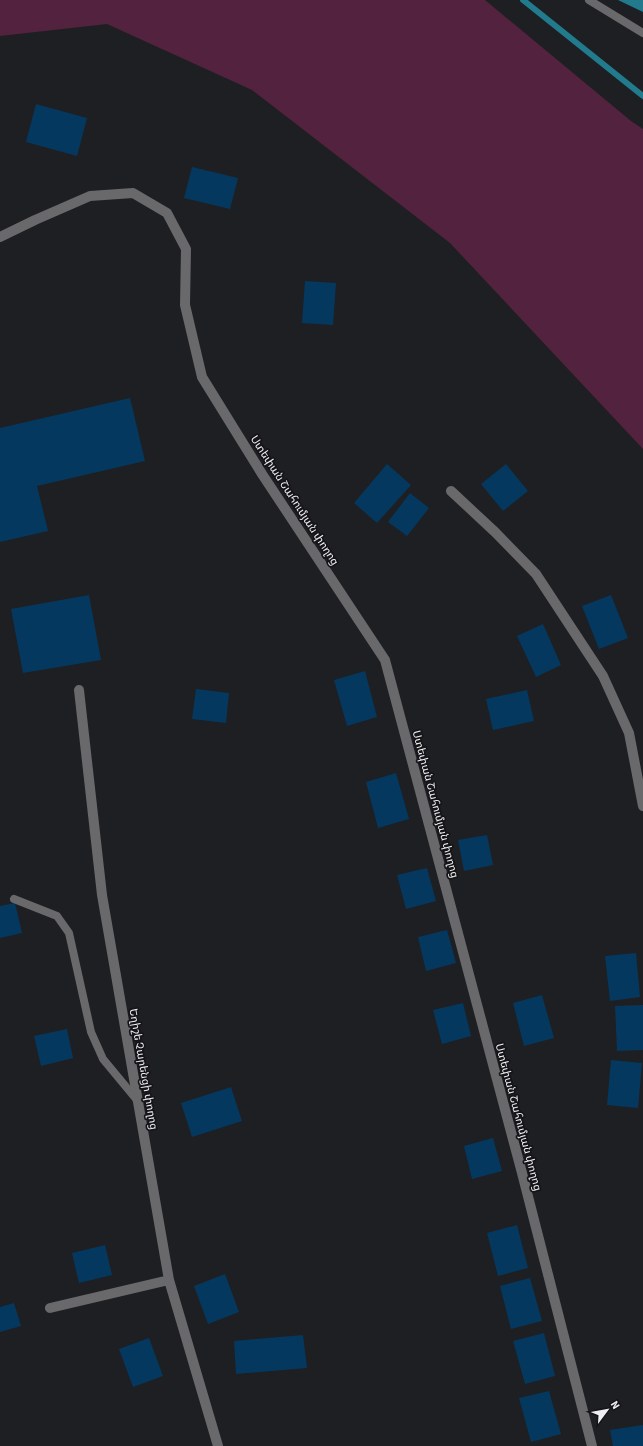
<svg xmlns="http://www.w3.org/2000/svg" width="643" height="1446" viewBox="0 0 643 1446" font-family="'Source Sans 3','Noto Sans Armenian',sans-serif">
	<style>
		.green { fill: #53223e }
		.water { fill: #227a8d }
		.lines { fill: none; stroke-linecap: round; stroke-linejoin: round }
		.stream { stroke: #227a8d; stroke-width: 6 }
		.building { fill: #05385f }
		.service { stroke: #69686a; stroke-width: 8 }
		.minor { stroke: #69686a; stroke-width: 10 }
		.labels { text-anchor: middle; stroke-width: 3.5; stroke-linejoin: round; paint-order: stroke }
		.street-label { font-size: 11px; fill: #efeff1; stroke: #151519 }
	</style>
	<rect width="100%" height="100%" fill="#1e1f22"/>
	<path class="green" d="M0 0H485L631 121 643 129V449L450 243 252 90 107 24 0 36Z"/>
	<path class="water" d="M618 0H643V12Z"/>
	<g class="lines">
		<path class="stream" d="M523 0 643 96"/>
	</g>
	<path class="building" d="M36 104 87 118 77 156 26 142Z
		M192 167 238 178 230 209 184 198Z
		M305 281 336 283 333 325 302 323Z
		M130 398 145 461 37 486 48 531 0 542V428Z
		M387 464 411 485 377 523 354 503Z
		M506 464 528 491 503 511 481 484Z
		M410 493 429 508 407 536 388 522Z
		M89 595 101 660 23 673 11 609Z
		M611 595 628 638 599 649 582 606Z
		M543 624 561 665 536 677 517 636Z
		M365 671 377 717 347 726 334 680Z
		M196 689 229 693 226 723 192 719Z
		M527 690 534 721 493 730 486 699Z
		M396 773 409 819 378 828 366 782Z
		M487 835 493 865 464 871 458 840Z
		M427 868 436 901 406 909 397 875Z
		M15 903 22 933 0 938V906Z
		M447 930 456 963 426 971 418 937Z
		M636 953 640 997 610 1001 605 956Z
		M542 995 554 1038 524 1046 513 1003Z
		M463 1003 471 1036 442 1044 433 1010Z
		M643 1005V1050L617 1051 615 1006Z
		M67 1029 73 1058 41 1066 34 1036Z
		M611 1060 642 1063 638 1108 607 1105Z
		M231 1087 242 1121 192 1137 181 1103Z
		M493 1138 502 1171 472 1179 464 1146Z
		M517 1225 528 1268 498 1276 487 1233Z
		M105 1245 112 1275 79 1283 72 1253Z
		M225 1274 239 1312 208 1324 194 1286Z
		M530 1278 542 1321 511 1329 500 1286Z
		M14 1303 21 1326 0 1332V1307Z
		M544 1333 555 1376 525 1384 513 1341Z
		M303 1335 307 1368 236 1374 234 1341Z
		M149 1338 163 1376 133 1387 119 1349Z
		M549 1391 561 1434 531 1442 519 1398Z
		M643 1425V1446H613L610 1430Z"/>
	<g class="lines">
		<path class="service" d="M589 0 643 33
			M14 899 57 916 69 933 91 1032 103 1059 137 1100"/>
		<path class="minor" d="M0 237 35 220 90 196 133 193 167 213 186 249 185 305 202 377 262 474 385 660 522 1173 592 1446
			M451 491 495 532 536 574 603 676 629 733 643 806
			M79 690 102 895 169 1280 218 1446
			M50 1308 169 1280"/>
	</g>
	<g class="labels">
		<g class="street-label">
			<text transform="translate(295 500) rotate(57)" y="4">Ստեփան Շահումյան փողոց</text>
			<text transform="translate(436 804) rotate(75)" y="4">Ստեփան Շահումյան փողոց</text>
			<text transform="translate(144 1069) rotate(80)" y="4">Եղիշե Չարենցի փողոց</text>
			<text transform="translate(519 1117) rotate(75)" y="4">Ստեփան Շահումյան փողոց</text>
		</g>
	</g>
	<g transform="translate(607 1410) rotate(58)" stroke="#151519" stroke-width="3" paint-order="stroke">
	<path d="M0-3L7 15L0 10L-7 15Z" fill="#efeff1"/>
	<text y="-6" font-size="11" font-weight="bold" text-anchor="middle" fill="#efeff1">N</text>
	</g>
</svg>
